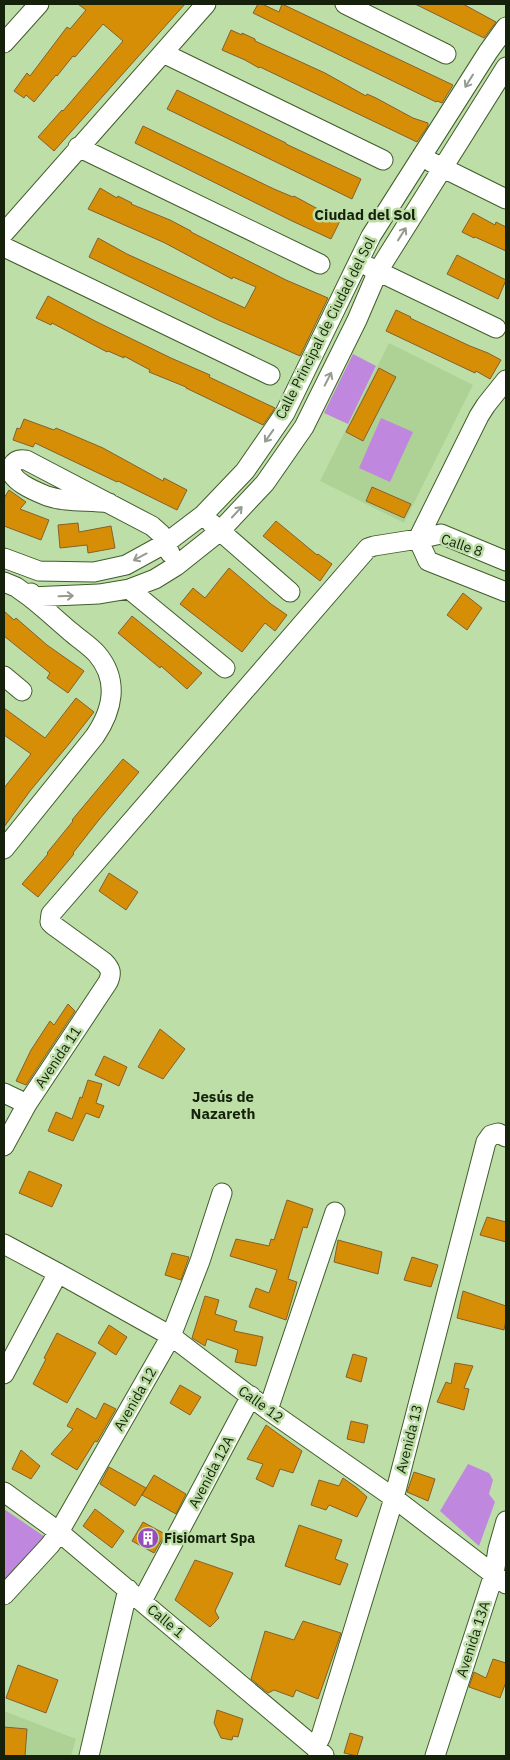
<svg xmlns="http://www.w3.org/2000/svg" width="510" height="1760" viewBox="0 0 510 1760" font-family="'IBM Plex Sans',sans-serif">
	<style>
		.built { fill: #aed295 }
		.green { fill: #bf87de }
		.building { fill: #d68e06; stroke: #85602d }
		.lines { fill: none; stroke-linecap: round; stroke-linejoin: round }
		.minor-casing { stroke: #415d2b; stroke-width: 21 }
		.minor { stroke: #fff; stroke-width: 19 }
		.oneway { stroke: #969b91 }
		.labels { text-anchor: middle; stroke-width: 5; stroke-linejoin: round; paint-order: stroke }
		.street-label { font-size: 14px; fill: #15210b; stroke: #bddfa7 }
		.poi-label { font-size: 14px; font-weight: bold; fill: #15210b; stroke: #bddfa7; text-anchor: start }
		.neighbourhood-label { font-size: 15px; font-weight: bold; fill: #15210b; stroke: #bddfa7 }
	</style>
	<rect width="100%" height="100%" fill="#bddfa7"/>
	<path class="built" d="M389 343 473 385 404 523 320 481Z
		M4 1711 76 1739 71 1756H4Z"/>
	<path class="green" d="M353 354 376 366 348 424 324 413Z
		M381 418 413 432 390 482 359 468Z
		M468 1464 489 1473 493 1480 489 1494 495 1502 479 1546 440 1511Z
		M4 1509 51 1541 4 1583Z"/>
	<path class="building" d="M78 4H185L54 151 38 137 62 110 63 111 123 41 103 24 75 57 73 56 57 76 56 75 34 102 26 95 24 98 14 91 27 73 30 76 67 27 70 29 86 10Z
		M258 4H262L279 12 282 4 453 85 442 103 437 101 436 102 253 13Z
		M415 4H463L496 22 484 38Z
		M231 30 242 35V33L255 39V41L325 73 366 96 367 94 376 98 413 118 428 123V126L417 142 260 67 259 68 245 60 222 50Z
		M177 90 286 143V144L361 179 352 199 167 109Z
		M143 126 274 189 293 197 294 196 340 221 331 239 292 221 135 143Z
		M100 188 117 198 118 196 132 203 131 204 170 220 191 231V232L286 280 328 298 300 356 218 320 89 257 98 238 127 254 245 308 256 287 233 277 232 279 165 243 88 209Z
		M473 213 495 225 496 222 506 227V251L475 237 474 238 462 232Z
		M457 255 506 280 498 299 447 274Z
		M48 296 97 322 171 358 210 375 209 377 275 408 263 425 186 388V387L149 372 150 370 124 356V358L108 351 107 352 52 323 51 325 36 318Z
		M396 310 411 317 410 318 470 346 488 353 501 360 490 379 476 371 475 373 386 331Z
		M379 368 396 377 363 441 346 432Z
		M24 419 54 430 56 428 103 448 163 481 164 478 187 490 177 510 118 481 117 482 35 443 33 447 13 440 17 428 20 429Z
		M372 487 411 504 404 518 366 501Z
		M9 490 26 502 20 509 49 520 41 540 4 526V498Z
		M276 521 317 555 318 554 332 564 320 581 263 536Z
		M78 523 79 532 111 526 115 548 88 553 87 545 60 548 58 525Z
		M229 568 271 604 287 615 275 631 265 623 242 652 180 604 193 588 205 598Z
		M463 593 482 608 467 630 447 615Z
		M4 611 14 620 16 618 47 645 84 671 68 693 47 678 50 673 4 636Z
		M132 616 202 673 187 689 161 666 160 668 118 633Z
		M76 698 94 712 69 744 30 791 4 827V788L31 754 4 735V708L45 738Z
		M123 759 139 772 98 821 73 853 74 854 38 897 22 884 48 854 47 853 73 821 72 820Z
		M109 873 138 892 126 910 99 891Z
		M68 1004 75 1011 26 1085 16 1081 31 1050 50 1021 54 1025Z
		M160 1029 185 1049 163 1079 138 1067Z
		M104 1056 127 1067 119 1086 95 1075Z
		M88 1080 102 1084 96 1103 104 1106 99 1118 86 1113 73 1141 48 1131 56 1112 72 1119 80 1097 82 1098Z
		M29 1171 62 1185 52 1207 19 1193Z
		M287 1200 313 1209 307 1228 303 1227 288 1279 297 1282 286 1320 249 1307 256 1288 269 1293 277 1270 230 1256 236 1239 269 1246 271 1239 274 1240Z
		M487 1217 506 1222V1242L480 1235Z
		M338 1240 382 1252 378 1274 334 1262Z
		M172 1253 189 1257 181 1280 165 1275Z
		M412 1257 438 1265 431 1287 404 1280Z
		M463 1291 506 1306V1320L504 1330 457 1318Z
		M205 1296 219 1300 215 1314 237 1321 234 1331 263 1337 256 1366 235 1362 238 1350 207 1339 205 1346 192 1338Z
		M109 1325 127 1337 116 1355 98 1343Z
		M57 1333 96 1353 67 1403 33 1384 46 1359 44 1358Z
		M353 1354 367 1358 361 1382 346 1377Z
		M455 1363 473 1366 464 1388 469 1389 464 1410 437 1402 446 1382 451 1384Z
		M180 1385 201 1397 190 1415 170 1403Z
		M104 1403 116 1409 97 1442 95 1441 77 1470 51 1454 73 1429 67 1426 77 1408 96 1419Z
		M351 1421 368 1425 364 1443 347 1439Z
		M266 1425 302 1451 293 1473 280 1469 273 1487 256 1479 263 1464 247 1459Z
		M21 1450 40 1466 31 1479 12 1469Z
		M109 1467 146 1488 135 1506 100 1484Z
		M414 1472 435 1479 428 1501 407 1492Z
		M154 1475 186 1494 176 1514 142 1495Z
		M343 1478 357 1488 367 1497 357 1517 329 1505 326 1510 311 1505 319 1480 339 1486Z
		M95 1509 124 1531 112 1548 83 1526Z
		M143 1522 165 1534 154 1553 132 1541Z
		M299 1525 342 1540 335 1559 348 1564 340 1585 285 1566Z
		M195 1560 233 1573 215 1611 219 1618 210 1627 175 1600Z
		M303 1621 341 1633 318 1699 296 1690 293 1697 274 1690 268 1693 251 1679 265 1631 294 1640Z
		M493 1659 506 1663V1682L500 1698 469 1687 474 1672 486 1678Z
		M18 1665 58 1680 46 1713 6 1698Z
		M217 1710 243 1719 238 1737 233 1736 232 1740 221 1738 214 1723Z
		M4 1727 27 1729 25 1756H4Z
		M350 1733 363 1737 357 1756 344 1753Z"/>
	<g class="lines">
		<g class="minor-casing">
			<path id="minor" d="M345 4 446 54
				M4 43 39 4
				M163 53 383 160
				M78 147 320 264
				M431 162 506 199
				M4 233 206 4
				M4 247 270 375
				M369 267 496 328
				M109 503C88 500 67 503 47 496 37 492 6 480 12 466 15 460 20 459 26 460L152 526 161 534 170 553
				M211 523 290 592
				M4 558 39 571 94 572 126 565 166 543 203 515 245 471 285 413 371 236 488 52 506 27
				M506 561 441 534 418 539 428 561 506 592
				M4 582 16 587 30 597 99 594 129 589 155 579 176 566 220 531 265 483 304 427 357 320 378 271 506 67
				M129 589 225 668
				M4 676 22 691
				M4 849 95 736C112 711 120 681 97 654 90 646 79 639 71 632 57 620 44 608 30 597L31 593
				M4 1093 27 1104
				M4 1146 27 1104 108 982C112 973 111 969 104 962L53 925 50 922 51 914 368 548 374 546 418 539 479 416 486 405 506 380
				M4 1244 58 1273 171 1336 268 1410 394 1498 506 1584
				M4 1374 58 1273
				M268 1410 335 1212
				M4 1492 59 1532 324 1755
				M4 1595 50 1545 59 1532 171 1336 200 1261 222 1193
				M142 1601 251 1396
				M315 1748 321 1736 394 1498 486 1142 491 1135 498 1133 506 1137
				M89 1756 128 1589
				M435 1756 494 1574 498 1549 506 1521"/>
		</g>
		<use href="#minor" class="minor"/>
	</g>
	<defs><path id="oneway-shaft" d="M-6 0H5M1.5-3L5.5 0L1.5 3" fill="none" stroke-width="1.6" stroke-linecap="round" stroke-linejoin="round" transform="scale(1.25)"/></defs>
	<g class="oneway">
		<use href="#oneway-shaft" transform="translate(469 81) rotate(122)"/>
		<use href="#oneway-shaft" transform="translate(402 234) rotate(-58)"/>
		<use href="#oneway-shaft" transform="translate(328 379) rotate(-63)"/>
		<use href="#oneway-shaft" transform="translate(269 436) rotate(125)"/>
		<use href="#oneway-shaft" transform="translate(237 512) rotate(-47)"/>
		<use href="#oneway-shaft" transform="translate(140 557) rotate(152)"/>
		<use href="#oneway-shaft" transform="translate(66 596) rotate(-2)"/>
	</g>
	<defs>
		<g id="building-disc" transform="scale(1.125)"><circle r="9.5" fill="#984cbe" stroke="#bddfa7"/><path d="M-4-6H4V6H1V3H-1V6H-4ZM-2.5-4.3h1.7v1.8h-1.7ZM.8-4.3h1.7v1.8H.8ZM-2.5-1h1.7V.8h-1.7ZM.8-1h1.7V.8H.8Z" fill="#fff"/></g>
	</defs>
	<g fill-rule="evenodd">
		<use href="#building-disc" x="148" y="1538"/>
	</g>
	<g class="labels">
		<g class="street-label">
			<text transform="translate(325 328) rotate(-63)" y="5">Calle Principal de Ciudad del Sol</text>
			<text transform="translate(462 545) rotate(19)" y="5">Calle 8</text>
			<text transform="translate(58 1057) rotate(-56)" y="5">Avenida 11</text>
			<text transform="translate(135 1399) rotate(-60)" y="5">Avenida 12</text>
			<text transform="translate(261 1404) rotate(36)" y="5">Calle 12</text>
			<text transform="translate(409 1439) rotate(-76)" y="5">Avenida 13</text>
			<text transform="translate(211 1472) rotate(-62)" y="5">Avenida 12A</text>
			<text transform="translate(166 1621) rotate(40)" y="5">Calle 1</text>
			<text transform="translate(473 1639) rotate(-72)" y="5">Avenida 13A</text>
		</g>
		<g class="poi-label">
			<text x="164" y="1543">Fisiomart Spa</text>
		</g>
		<g class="neighbourhood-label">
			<text x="365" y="220">Ciudad del Sol</text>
			<text x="223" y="1102">Jesús de<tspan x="223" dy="17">Nazareth</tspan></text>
		</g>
	</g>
	<rect width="510" height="1760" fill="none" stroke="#15210b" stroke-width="10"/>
</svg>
